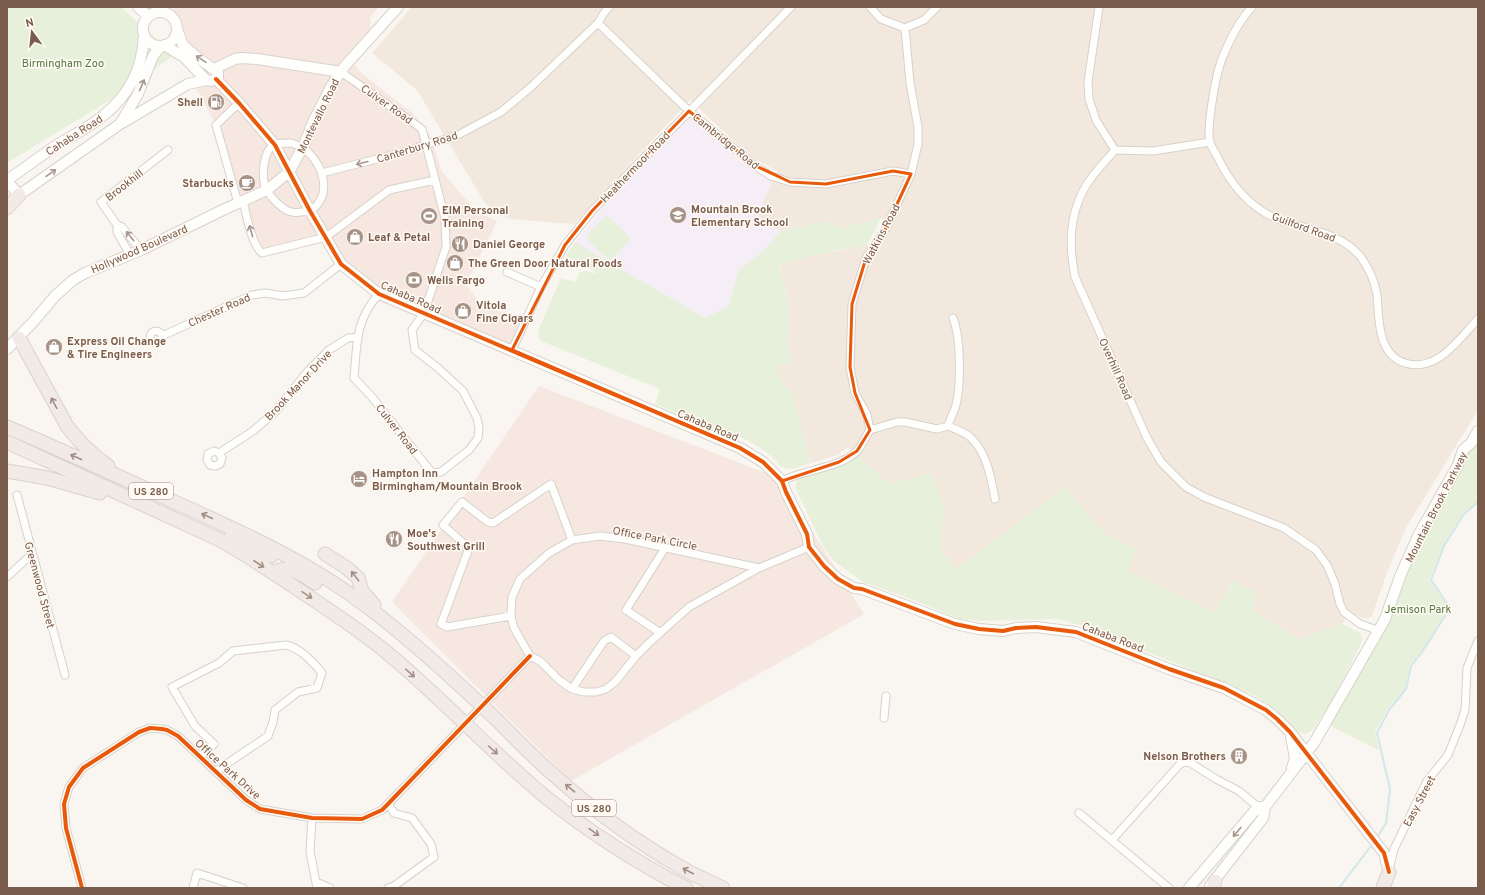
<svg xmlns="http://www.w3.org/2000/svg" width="1485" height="895" viewBox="0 0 1485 895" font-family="Overpass,sans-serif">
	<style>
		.residential { fill: #f2e8de }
		.commercial { fill: #f6e8e1 }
		.education { fill: #f6eef6 }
		.green { fill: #e7f0db }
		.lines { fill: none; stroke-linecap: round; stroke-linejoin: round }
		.stream { stroke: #d0e8ea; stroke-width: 2 }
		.street-casing { stroke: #d7d1cb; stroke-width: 9 }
		.secondary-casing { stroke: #d9d2cb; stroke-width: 12 }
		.highway-casing { stroke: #dad1cc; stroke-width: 15 }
		.street { stroke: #fefefd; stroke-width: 7 }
		.secondary { stroke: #fefefd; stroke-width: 10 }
		.highway { stroke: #f2eae7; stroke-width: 13 }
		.cycleway-casing { stroke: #fffaf3; stroke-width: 6 }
		.cycleway { stroke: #e8590c; stroke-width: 4 }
		.oneway { stroke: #a8958b }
		.oneway2 { stroke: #a48e83 }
		.marked { fill: none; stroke: #e8590c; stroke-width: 3; stroke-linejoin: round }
		.labels { text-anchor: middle; stroke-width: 3; stroke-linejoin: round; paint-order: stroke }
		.shield { fill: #fffaf3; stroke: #a28b7f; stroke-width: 1 }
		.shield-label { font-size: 10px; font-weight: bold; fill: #7a5c4d }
		.park-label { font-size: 11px; fill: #537a41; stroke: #fffaf3 }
		.poi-label { font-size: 11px; font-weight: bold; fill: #7a5c4d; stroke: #fffaf3; text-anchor: start }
		.street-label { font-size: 11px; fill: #7a5c4d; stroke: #fffaf3 }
	</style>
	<rect width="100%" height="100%" fill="#f9f5f0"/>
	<path class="residential" d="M412 7H1478V410L1407 526 1388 570 1372 616 1366 619 1351 613 1342 624 1300 639 1251 610 1232 582 1215 612 1126 571 1136 549 1105 534 1065 488 957 569 940 549 944 507 889 484 848 447 837 455 811 463 792 392 779 379 776 367 792 362 787 341 790 310 779 263 867 245 878 251 892 225 881 218 841 228 827 221 781 231 756 222 763 201 777 171 751 157 690 100 574 224 509 219 485 203 417 90 372 53Z"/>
	<path class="commercial" d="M173 7H377L378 8 370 17 371 28 347 55 360 72 412 113 430 135 442 172 477 212 497 221 466 285 481 304 525 323 512 350 390 299 341 264 326 237 262 253 254 242 216 125 200 95 191 81 209 67 183 43Z
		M539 386 779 478 864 614 571 781 392 602Z"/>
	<path class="education" d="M686 119 695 120 736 158 763 176 773 181 763 201 757 222 781 231 761 253 739 270 728 307 705 318 575 242 602 209Z"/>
	<path class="green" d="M7 7H121L174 55 110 100 7 163Z
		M605 217H609L630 237V240L612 259H607L587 239V235Z
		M881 218 867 245 844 249 779 264 790 310 787 341 792 362 776 367 779 379 792 392 811 463C803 465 792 471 784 468 779 466 776 460 772 457 758 445 738 433 719 432L655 404 660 389 541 341 539 338 538 331 561 278 575 282 580 272 585 271 598 274 587 266 566 256 575 242 705 318 728 307 739 270 761 253 781 231 827 221 841 228Z
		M1478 436V502L1463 513 1443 546 1429 580 1449 608 1421 652 1410 665 1405 689 1388 708 1375 732 1379 750 1327 724 1353 686 1388 618 1425 531Z
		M857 455 889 484 932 473 944 507 940 549 957 569 1065 487 1105 534 1136 549 1127 571 1215 612 1233 581 1258 592 1252 610 1300 639 1342 624 1360 633 1363 639 1337 692 1320 719 1313 730 1305 734 1298 732 1276 709 1254 695 1083 626 1058 619 980 621 959 619 914 600 863 582 834 561 824 548 795 487 798 478C818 472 840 469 857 455Z"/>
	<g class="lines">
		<path class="stream" d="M1378 836 1386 823 1390 789 1377 733 1389 710 1406 689 1411 666 1422 652 1450 608 1431 580 1444 546 1464 514 1478 502
			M1339 888 1371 846"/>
		<g class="street-casing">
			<path id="street" d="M870 7 881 19 905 28 924 20 937 7
				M1099 7 1088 82 1089 99 1096 120 1115 150
				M1252 7C1239 21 1229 41 1222 59 1216 74 1206 129 1210 142 1211 147 1215 152 1217 156 1229 181 1247 205 1273 217 1302 230 1338 230 1360 256 1368 267 1375 281 1377 295 1379 318 1377 354 1405 363 1437 373 1459 339 1478 319
				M598 23 689 111 754 165 771 176 790 182 826 184 893 171 911 174
				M341 72 422 129 445 218 446 247 424 313 412 330 415 350 438 368 463 391 477 418 479 428 478 438 469 450 441 472 432 473 372 397 354 378C357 345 355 320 379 294
				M291 143C297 145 303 147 307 151 323 166 332 193 313 209 309 212 306 212 301 212 299 212 295 213 292 212 283 211 272 198 267 191 261 180 262 149 276 144 280 143 286 143 291 143Z
				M1115 150C1105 162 1092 174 1084 189 1069 217 1069 246 1075 277L1147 438 1161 462 1186 487 1204 497 1284 528 1316 550 1327 565 1335 584 1340 604 1344 612 1360 624 1377 630
				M1115 150 1153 151 1210 142
				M322 173 412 150 426 144 447 139 458 135 501 112 531 87 598 23 604 13 609 7
				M243 201C246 214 252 246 262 253L326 237 389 190 435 180
				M238 203 216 125 239 103
				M117 225V232L130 255
				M141 250 122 227 117 225 101 202 168 150
				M507 272 541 287
				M150 337a6 6 0 1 1 12 0a6 6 0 1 1-12 0Z
				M162 336 252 295 265 293 283 296 304 293 341 264
				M512 350 541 287 565 245 592 211 791 7
				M948 426C955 429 964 432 970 437 987 452 991 478 995 499
				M870 430 897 422H905L937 429 948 426C950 419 954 412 956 405 961 384 961 338 953 318
				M219 453 222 458 220 464 215 466 210 465 207 460 208 454 214 451 219 453 253 431 276 411 307 372 329 350 348 338 358 337
				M782 481C804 469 839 469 857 451 862 445 866 436 870 430L867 415 855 393 850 367 852 304 866 258 885 230 911 174 918 144V127L910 83 905 28
				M17 495 65 675
				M759 568 625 539 600 536 572 540 549 553 520 579 512 597 511 616 514 628 530 656 540 661 559 680 572 689 584 692H596L606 689 615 682 636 656 649 643 689 607 759 568 809 547
				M7 577 32 554
				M511 616 447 627 441 624 469 548 443 525 462 502 488 522 493 523 551 484 572 540
				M659 632 626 610 665 548
				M572 689 604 641 611 637 636 656
				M884 718 886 696
				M200 757 214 744 195 726 172 687 219 663 233 651 286 645C300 648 314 663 322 673L317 688 298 692 275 710 273 722 268 736 216 771
				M388 804 394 813 412 818 431 844 434 857 394 886 388 888
				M1079 813 1169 888
				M312 818 310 851 317 888
				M1112 840 1181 763 1189 762 1216 779 1239 791 1258 807
				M1389 870 1394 849 1427 781 1448 755 1460 725 1465 710 1467 668 1478 641
				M316 882 330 888
				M82 888 66 828 64 804 69 787 83 768 139 732 150 728 162 729 167 730 178 736 246 800 260 809 312 818 362 819 382 810 388 804 530 656
				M193 888 197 873 243 888"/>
		</g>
		<g class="secondary-casing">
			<path id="secondary" d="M138 7 148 16
				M143 29a17 17 0 1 1 34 0a17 17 0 1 1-34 0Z
				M164 45 184 57 206 80 211 81 218 78V73L216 71 198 58 183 45 177 29
				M214 69 235 59 241 58 257 59 341 72
				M216 79 239 103 275 145 310 211 341 264 379 294 740 448 763 462 782 481 786 492 807 534 809 547 824 566 838 579 854 588 862 589 955 624 979 629 1003 631 1016 628 1036 627 1076 632 1169 669 1224 688 1266 710 1277 719 1290 732 1384 853 1389 872
				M122 123 181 88 188 84 206 80
				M7 180C24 169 40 156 57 145 73 135 90 127 104 115 130 94 142 69 144 36
				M7 181 19 195 120 124 138 94 153 56 161 46
				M7 349 33 322 55 296 73 280 85 273 141 250 227 208 267 190 289 172 303 147 314 120 332 85 344 67 398 7
				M1291 737 1295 758 1292 768
				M1210 886 1263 818 1265 807 1314 743 1385 619 1401 574 1419 534 1458 465 1463 450 1471 443 1478 431
				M1189 888 1258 807H1265"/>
		</g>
		<g class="highway-casing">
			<path id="highway" d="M7 208 19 195
				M19 338 67 426C79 442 91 454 108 466
				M7 427C64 451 120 477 177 503 243 533 311 563 369 608 414 642 455 680 496 719 515 738 534 758 555 776 594 811 638 843 684 869 696 876 710 882 723 888
				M7 442 218 539C247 555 275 574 302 592 335 614 368 636 397 661 447 704 492 752 542 794 586 830 636 862 686 888
				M7 471 47 478 100 493
				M231 537 271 556
				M325 554 347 568 358 578 362 591 374 605
				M274 573C288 563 303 575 315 583
				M1213 888 1215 881
				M1383 888 1389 872"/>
		</g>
		<use href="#street" class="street"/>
		<use href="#secondary" class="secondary"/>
		<use href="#highway" class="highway"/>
		<g class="cycleway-casing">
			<path id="cycleway" d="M216 79 239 103 275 145 310 211 341 264 379 294 740 448 763 462 782 481 786 492 807 534 809 547 824 566 838 579 854 588 862 589 955 624 979 629 1003 631 1016 628 1036 627 1076 632 1169 669 1224 688 1266 710 1277 719 1290 732 1384 853 1389 872
				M82 888 66 828 64 804 69 787 83 768 139 732 150 728 162 729 167 730 178 736 246 800 260 809 312 818 362 819 382 810 388 804 530 656"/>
		</g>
		<use href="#cycleway" class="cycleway"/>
	</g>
	<defs><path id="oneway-shaft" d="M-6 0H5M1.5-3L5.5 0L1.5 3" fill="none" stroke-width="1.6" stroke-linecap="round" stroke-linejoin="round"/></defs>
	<g class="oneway">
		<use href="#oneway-shaft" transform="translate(201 59) rotate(-146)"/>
		<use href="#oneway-shaft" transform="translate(142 85) rotate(-67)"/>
		<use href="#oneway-shaft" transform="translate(362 163) rotate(166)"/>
		<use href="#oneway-shaft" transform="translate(51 173) rotate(-35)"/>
		<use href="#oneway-shaft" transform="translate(251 231) rotate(-106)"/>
		<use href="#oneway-shaft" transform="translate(130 236) rotate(-129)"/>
		<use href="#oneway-shaft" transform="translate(1237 832) rotate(130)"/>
	</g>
	<g class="oneway2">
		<use href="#oneway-shaft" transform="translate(54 403) rotate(-118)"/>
		<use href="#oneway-shaft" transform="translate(76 457) rotate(-156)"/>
		<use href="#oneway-shaft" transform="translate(207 516) rotate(-156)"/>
		<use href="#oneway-shaft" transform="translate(259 564) rotate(33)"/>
		<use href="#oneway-shaft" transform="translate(355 576) rotate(-128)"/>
		<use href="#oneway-shaft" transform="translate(307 595) rotate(34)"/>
		<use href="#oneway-shaft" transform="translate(410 673) rotate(42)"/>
		<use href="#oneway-shaft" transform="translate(493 750) rotate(42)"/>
		<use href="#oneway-shaft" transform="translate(570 788) rotate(-140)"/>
		<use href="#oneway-shaft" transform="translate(594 832) rotate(35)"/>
		<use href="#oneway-shaft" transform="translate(688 871) rotate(-153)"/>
	</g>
	<path class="marked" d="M689 111 754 165 790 182 826 184 893 171 911 174 885 230 866 258 852 304 850 367 855 393 870 430 857 451 839 462 782 481 763 462 740 448 512 350 565 245 592 211Z"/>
	<defs>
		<g id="fuel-disc" transform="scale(0.9)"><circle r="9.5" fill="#a69286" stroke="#fffaf3"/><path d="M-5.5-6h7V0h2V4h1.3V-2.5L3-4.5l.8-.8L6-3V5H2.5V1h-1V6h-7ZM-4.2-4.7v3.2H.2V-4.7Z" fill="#fff"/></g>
		<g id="cafe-disc" transform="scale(0.9)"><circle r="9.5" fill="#a69286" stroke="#fffaf3"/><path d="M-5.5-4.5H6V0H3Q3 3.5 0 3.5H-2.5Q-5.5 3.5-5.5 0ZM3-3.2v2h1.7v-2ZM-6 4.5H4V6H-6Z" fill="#fff"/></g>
		<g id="school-disc" transform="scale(0.9)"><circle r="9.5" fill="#a69286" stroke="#fffaf3"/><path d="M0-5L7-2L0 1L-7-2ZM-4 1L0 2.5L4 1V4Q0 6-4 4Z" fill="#fff"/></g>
		<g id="stadium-disc" transform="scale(0.9)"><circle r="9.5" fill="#a69286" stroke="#fffaf3"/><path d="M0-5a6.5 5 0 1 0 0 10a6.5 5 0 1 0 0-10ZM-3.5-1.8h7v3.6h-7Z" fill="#fff"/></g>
		<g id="shop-disc" transform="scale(0.9)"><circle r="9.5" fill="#a69286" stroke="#fffaf3"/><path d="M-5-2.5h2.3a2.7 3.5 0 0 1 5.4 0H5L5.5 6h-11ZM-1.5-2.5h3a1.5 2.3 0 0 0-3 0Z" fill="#fff"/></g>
		<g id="restaurant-disc" transform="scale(0.9)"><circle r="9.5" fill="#a69286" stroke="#fffaf3"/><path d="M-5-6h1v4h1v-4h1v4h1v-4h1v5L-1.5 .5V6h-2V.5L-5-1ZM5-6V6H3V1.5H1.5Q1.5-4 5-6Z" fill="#fff"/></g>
		<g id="bank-disc" transform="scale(0.9)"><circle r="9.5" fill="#a69286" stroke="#fffaf3"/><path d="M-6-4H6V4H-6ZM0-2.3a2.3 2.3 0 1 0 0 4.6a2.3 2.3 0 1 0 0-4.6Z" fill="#fff"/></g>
		<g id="hotel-disc" transform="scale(0.9)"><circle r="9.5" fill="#a69286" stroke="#fffaf3"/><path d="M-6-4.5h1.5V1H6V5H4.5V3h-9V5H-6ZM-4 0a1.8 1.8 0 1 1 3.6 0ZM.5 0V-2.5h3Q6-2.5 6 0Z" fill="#fff"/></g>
		<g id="building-disc" transform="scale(0.9)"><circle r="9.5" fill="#a69286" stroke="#fffaf3"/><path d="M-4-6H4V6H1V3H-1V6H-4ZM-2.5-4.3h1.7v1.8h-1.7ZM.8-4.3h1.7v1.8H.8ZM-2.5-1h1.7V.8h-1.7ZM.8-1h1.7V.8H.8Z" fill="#fff"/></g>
	</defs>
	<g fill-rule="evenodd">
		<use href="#fuel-disc" x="216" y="102"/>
		<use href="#cafe-disc" x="247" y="183"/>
		<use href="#school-disc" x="678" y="215"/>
		<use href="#stadium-disc" x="429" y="216"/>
		<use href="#shop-disc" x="355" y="237"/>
		<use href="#restaurant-disc" x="460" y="244"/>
		<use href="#shop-disc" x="455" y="263"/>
		<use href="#bank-disc" x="414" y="280"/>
		<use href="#shop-disc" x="463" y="311"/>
		<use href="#shop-disc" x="54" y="347"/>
		<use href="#hotel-disc" x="359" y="479"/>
		<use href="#restaurant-disc" x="394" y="539"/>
		<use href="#building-disc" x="1239" y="756"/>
	</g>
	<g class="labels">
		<g class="shield">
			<rect x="129" y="483" width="44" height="16" rx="3"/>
			<rect x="572" y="800" width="44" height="16" rx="3"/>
		</g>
		<g class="shield-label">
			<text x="151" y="495">US 280</text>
			<text x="594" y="812">US 280</text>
		</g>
		<g class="park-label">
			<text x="63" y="67">Birmingham Zoo</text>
			<text x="1418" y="613">Jemison Park</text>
		</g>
		<g class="poi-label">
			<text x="203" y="106" text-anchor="end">Shell</text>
			<text x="234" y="187" text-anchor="end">Starbucks</text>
			<text x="691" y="213">Mountain Brook<tspan x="691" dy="13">Elementary School</tspan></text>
			<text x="442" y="214">EIM Personal<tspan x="442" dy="13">Training</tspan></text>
			<text x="368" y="241">Leaf &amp; Petal</text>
			<text x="473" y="248">Daniel George</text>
			<text x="468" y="267">The Green Door Natural Foods</text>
			<text x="427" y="284">Wells Fargo</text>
			<text x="476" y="309">Vitola<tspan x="476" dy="13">Fine Cigars</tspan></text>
			<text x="67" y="345">Express Oil Change<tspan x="67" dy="13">&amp; Tire Engineers</tspan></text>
			<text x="372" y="477">Hampton Inn<tspan x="372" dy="13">Birmingham/Mountain Brook</tspan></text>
			<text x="407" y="537">Moe's<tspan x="407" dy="13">Southwest Grill</tspan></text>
			<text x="1226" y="760" text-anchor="end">Nelson Brothers</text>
		</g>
		<g class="street-label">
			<text transform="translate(387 104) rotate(35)" y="4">Culver Road</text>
			<text transform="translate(318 116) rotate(-64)" y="4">Montevallo Road</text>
			<text transform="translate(74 135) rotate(-33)" y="4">Cahaba Road</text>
			<text transform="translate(726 141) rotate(39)" y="4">Cambridge Road</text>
			<text transform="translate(417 147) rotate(-17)" y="4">Canterbury Road</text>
			<text transform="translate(635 167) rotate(-46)" y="4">Heathermoor Road</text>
			<text transform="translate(124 185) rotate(-38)" y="4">Brookhill</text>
			<text transform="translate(1304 227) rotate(20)" y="4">Guilford Road</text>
			<text transform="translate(881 234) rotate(-62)" y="4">Watkins Road</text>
			<text transform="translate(139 249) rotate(-24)" y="4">Hollywood Boulevard</text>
			<text transform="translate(411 297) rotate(24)" y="4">Cahaba Road</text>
			<text transform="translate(219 310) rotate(-24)" y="4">Chester Road</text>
			<text transform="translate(1116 369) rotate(66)" y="4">Overhill Road</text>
			<text transform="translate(298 385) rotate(-47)" y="4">Brook Manor Drive</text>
			<text transform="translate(708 425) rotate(23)" y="4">Cahaba Road</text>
			<text transform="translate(397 429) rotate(52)" y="4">Culver Road</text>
			<text transform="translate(1436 507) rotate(-63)" y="4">Mountain Brook Parkway</text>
			<text transform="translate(655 538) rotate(11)" y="4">Office Park Circle</text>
			<text transform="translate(40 585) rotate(75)" y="4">Greenwood Street</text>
			<text transform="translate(1113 637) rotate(21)" y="4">Cahaba Road</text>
			<text transform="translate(228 769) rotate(42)" y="4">Office Park Drive</text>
			<text transform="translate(1419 801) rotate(-62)" y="4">Easy Street</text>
		</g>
	</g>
	<rect width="1485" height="895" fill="none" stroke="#7a5c4d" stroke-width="16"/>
	<g transform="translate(32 32) rotate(345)" stroke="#fffaf3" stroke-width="3" paint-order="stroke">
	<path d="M0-3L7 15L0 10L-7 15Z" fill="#7a5c4d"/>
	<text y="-6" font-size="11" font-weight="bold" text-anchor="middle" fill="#7a5c4d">N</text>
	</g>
</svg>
